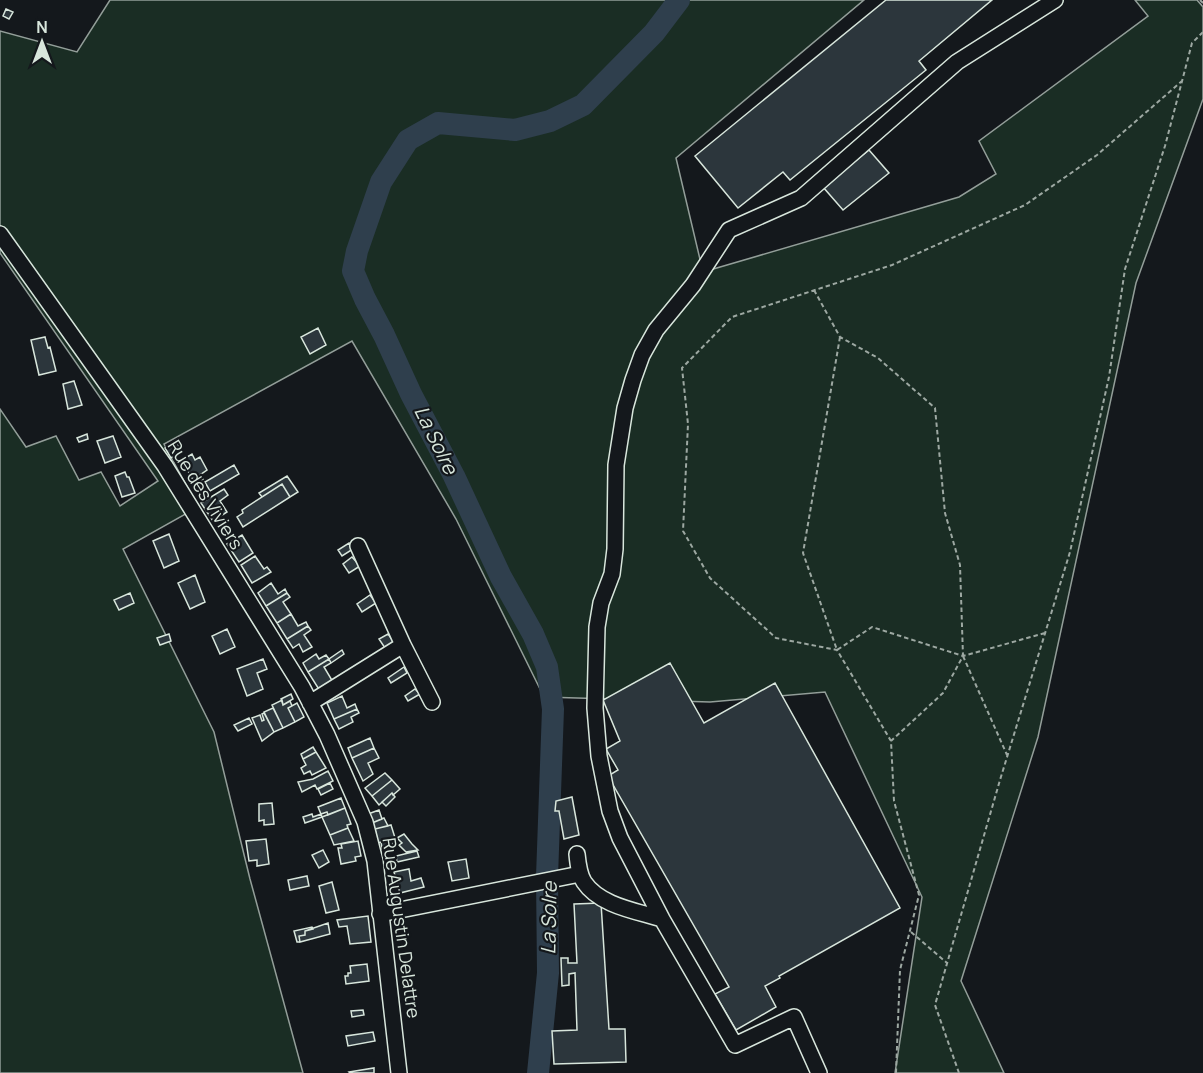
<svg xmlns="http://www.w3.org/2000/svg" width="1203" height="1073" viewBox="0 0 1203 1073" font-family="Manrope,sans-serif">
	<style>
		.green { fill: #1a2d24; stroke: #939e99; stroke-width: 1.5 }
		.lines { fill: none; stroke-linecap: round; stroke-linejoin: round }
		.river { stroke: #2f3f4d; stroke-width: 22 }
		.building { fill: #2c363c; stroke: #d8e6dc; stroke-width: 1.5 }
		.minor-casing { stroke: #d8e6dc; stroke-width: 18 }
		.path { stroke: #9da8a2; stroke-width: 2; stroke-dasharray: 4.5 3; stroke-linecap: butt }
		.minor { stroke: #14181c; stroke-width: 15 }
		.labels { text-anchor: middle; stroke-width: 4.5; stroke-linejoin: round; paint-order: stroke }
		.street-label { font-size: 18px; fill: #d8e6dc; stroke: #14181c }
		.water-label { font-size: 20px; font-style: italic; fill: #d8e6dc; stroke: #14181c }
	</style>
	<rect width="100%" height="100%" fill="#14181c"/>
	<path class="green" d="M110 0H864L676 158 703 272 959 197 996 174 979 141 1148 16 1135 0H1197L1203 7V99L1136 283 1038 737 961 981 1004 1073H895L922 897 825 692 710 702 544 697 456 519 352 341 164 444 198 507 123 549 214 732 250 879 303 1073H0V409L26 447 56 436 79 480 101 472 120 506 158 481 0 253V31L77 52Z"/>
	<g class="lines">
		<path class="river" d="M538 1073 548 973 547 877 553 709 547 667 533 634 501 577 454 476 411 394 384 335 365 299 353 271 357 251 381 182 408 140 438 123 515 130 550 121 583 105 654 33 679 0"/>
	</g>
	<path class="building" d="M886 0H992L919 61 926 70 790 180 783 172 738 208 695 156Z
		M6 9 13 12 9 19 3 16Z
		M869 150 889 173 843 210 823 187Z
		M318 328 326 345 310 354 301 337Z
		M45 337 48 348 50 347 56 371 39 375 31 340Z
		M74 381 82 405 68 409 63 384Z
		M87 434 88 439 79 442 77 438Z
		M113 436 121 457 105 463 97 441Z
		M176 441 182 451 171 458 165 448Z
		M192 454 195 460 200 457 207 470 200 475 203 479 195 484 182 460Z
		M234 465 239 474 210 491 205 482Z
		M125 472 127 477H129L135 493 122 497 115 476Z
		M287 476 298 492 290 497 282 484 262 497 259 493Z
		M282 484 290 497 243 527 237 517 243 513 242 510Z
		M224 489 228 495 220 501 227 512 213 521 201 503Z
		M169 534 179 561 164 568 153 541Z
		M242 535 253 553 239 562 227 544Z
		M349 543 353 549 342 556 338 550Z
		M255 556 264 569 267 567 271 572 252 583 241 565Z
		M352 557 360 566 349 573 343 564Z
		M195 575 205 602 190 609 178 583Z
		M271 583 278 594 285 589 287 593 266 606 258 593Z
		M130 593 134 603 119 610 114 600Z
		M287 593 290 597 283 602 291 614 277 623 266 606Z
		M370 595 376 603 362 612 357 604Z
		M291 614 298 626 306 622 308 626 287 639 277 623Z
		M308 626 311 630 304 635 312 647 303 652 299 644 293 648 287 639Z
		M227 629 235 647 220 654 212 636Z
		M169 634 171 641 160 645 157 638Z
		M388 634 394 642 385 648 379 639Z
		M342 650 344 654 331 663 329 659Z
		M316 654 319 659 326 655 329 659 308 672 303 663Z
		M263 659 267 669 257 673 263 689 247 696 237 669Z
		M329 659 331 663 324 667 333 682 320 691 308 672Z
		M670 663 704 723 775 683 900 908 779 976 780 978 765 986 776 1007 736 1030 715 994 729 987 608 776 618 770 606 749 620 741 603 700Z
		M404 667 407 673 391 683 388 678Z
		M415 689 420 694 408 701 405 696Z
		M291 694 293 699 283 705 281 699Z
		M342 696 347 708 355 704 357 709 334 719 327 703Z
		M282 700 283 705 290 701 292 706 288 708 295 722 283 728 272 705Z
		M297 703 304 717 295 722 288 708Z
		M273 708 283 728 274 732 264 712Z
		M357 709 359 713 351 717 353 722 339 729 334 719Z
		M264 713 274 732 262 741 252 718 260 715 262 721 264 720 262 714Z
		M249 718 252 724 238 731 234 725Z
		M370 738 374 748 352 758 348 748Z
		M313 747 316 752 303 759 301 754Z
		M374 748 379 758 368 763 373 774 363 781 352 758Z
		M316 752 326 768 312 775 310 771 304 774 301 768 306 765 303 759Z
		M328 771 333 781 317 789 315 785 302 792 298 782 313 779Z
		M385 773 392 780 372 796 365 788Z
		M392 780 400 789 393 795 392 793 379 805 372 796Z
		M330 783 333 789 321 795 318 789Z
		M392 793 395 797 386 806 382 802Z
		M572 797 579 835 564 839 559 811H555L556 801Z
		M341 798 345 808 328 815 327 812 321 814 318 807Z
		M272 803 274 824 264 825V820L259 821V804Z
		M345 808 351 824 347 825 348 828 330 835 322 817Z
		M379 810 382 819 372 823 368 814Z
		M312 814 313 817 321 814 322 817 305 823 303 817Z
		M384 818 388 826 375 829 372 823Z
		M391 825 396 841 393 842V846L382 849 381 842 378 843 375 829Z
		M348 828 354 841 334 845 330 835Z
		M404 834 412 844 418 850 406 852 399 845 402 843 397 838Z
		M266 839 269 864 257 866V860L249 861 246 841Z
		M358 841 361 856 355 857 356 861 341 864 338 848H342L341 844Z
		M323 850 329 862 319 868 312 855Z
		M417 851 419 857 397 862 396 856Z
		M466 859 469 878 452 881 448 862Z
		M409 869 411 881 421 878 424 887 400 893 394 872Z
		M307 876 309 886 290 890 288 880Z
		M332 882 339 910 326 913 319 886Z
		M601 903 609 1029H625L626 1062 554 1064 552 1031 577 1030 575 973 569 974V985L562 986 561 958H568V963H577L574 904Z
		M368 916 371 942 350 944 347 926 339 927 337 920Z
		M328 923 330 934 300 942 299 936 305 935V931Z
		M312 927 313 929 305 931V935L299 936 300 942H297L294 931Z
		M367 964 369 981 346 984 345 976H348V973H351L350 966Z
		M363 1010 364 1015 352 1017 351 1011Z
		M373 1032 375 1041 348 1046 346 1036Z
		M374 1068V1073H350L349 1072Z"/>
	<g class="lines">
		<g class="minor-casing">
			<path id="minor" d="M0 234 165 466 302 687 327 735 365 822 375 861 399 1073
				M403 645 432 702
				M310 703 403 645 358 546
				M577 854C578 864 579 874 584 882 600 906 637 911 662 919
				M380 914 580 874
				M819 1073 794 1017 735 1045 662 919 620 838 610 811 599 756 595 708 597 627 601 603 612 574 615 549 616 465 625 408 633 380 642 355 656 330 693 285 729 230 801 198 957 62 1055 0"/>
		</g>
		<path class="path" d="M1200 0 1203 3
			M814 290 840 337 878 358 935 408 945 513 960 565 963 656 943 693 891 741
			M840 337 803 553 837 650 872 627 963 656 1045 633
			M963 656 1007 755
			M911 932 947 963
			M896 1073 900 970 919 895 894 801 891 741 837 650 776 638 710 578 683 531 688 424 682 368 732 317 892 265 1025 205 1097 155 1182 81
			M959 1073 935 1005 1000 780 1070 552 1109 377 1125 269 1165 146 1192 43 1203 32"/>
		<use href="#minor" class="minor"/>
	</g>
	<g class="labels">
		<g class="street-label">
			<text transform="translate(205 495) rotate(58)" y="6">Rue des Viviers</text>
			<text transform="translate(401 928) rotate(82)" y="6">Rue Augustin Delattre</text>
		</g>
		<g class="water-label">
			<text transform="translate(436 440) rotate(64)" y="7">La Solre</text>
			<text transform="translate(549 918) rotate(-89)" y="7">La Solre</text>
		</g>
	</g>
	<g transform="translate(42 42)" stroke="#14181c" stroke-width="4.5" paint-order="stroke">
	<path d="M0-4.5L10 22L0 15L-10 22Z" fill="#d8e6dc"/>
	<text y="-9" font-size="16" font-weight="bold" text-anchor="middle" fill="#d8e6dc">N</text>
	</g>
</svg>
